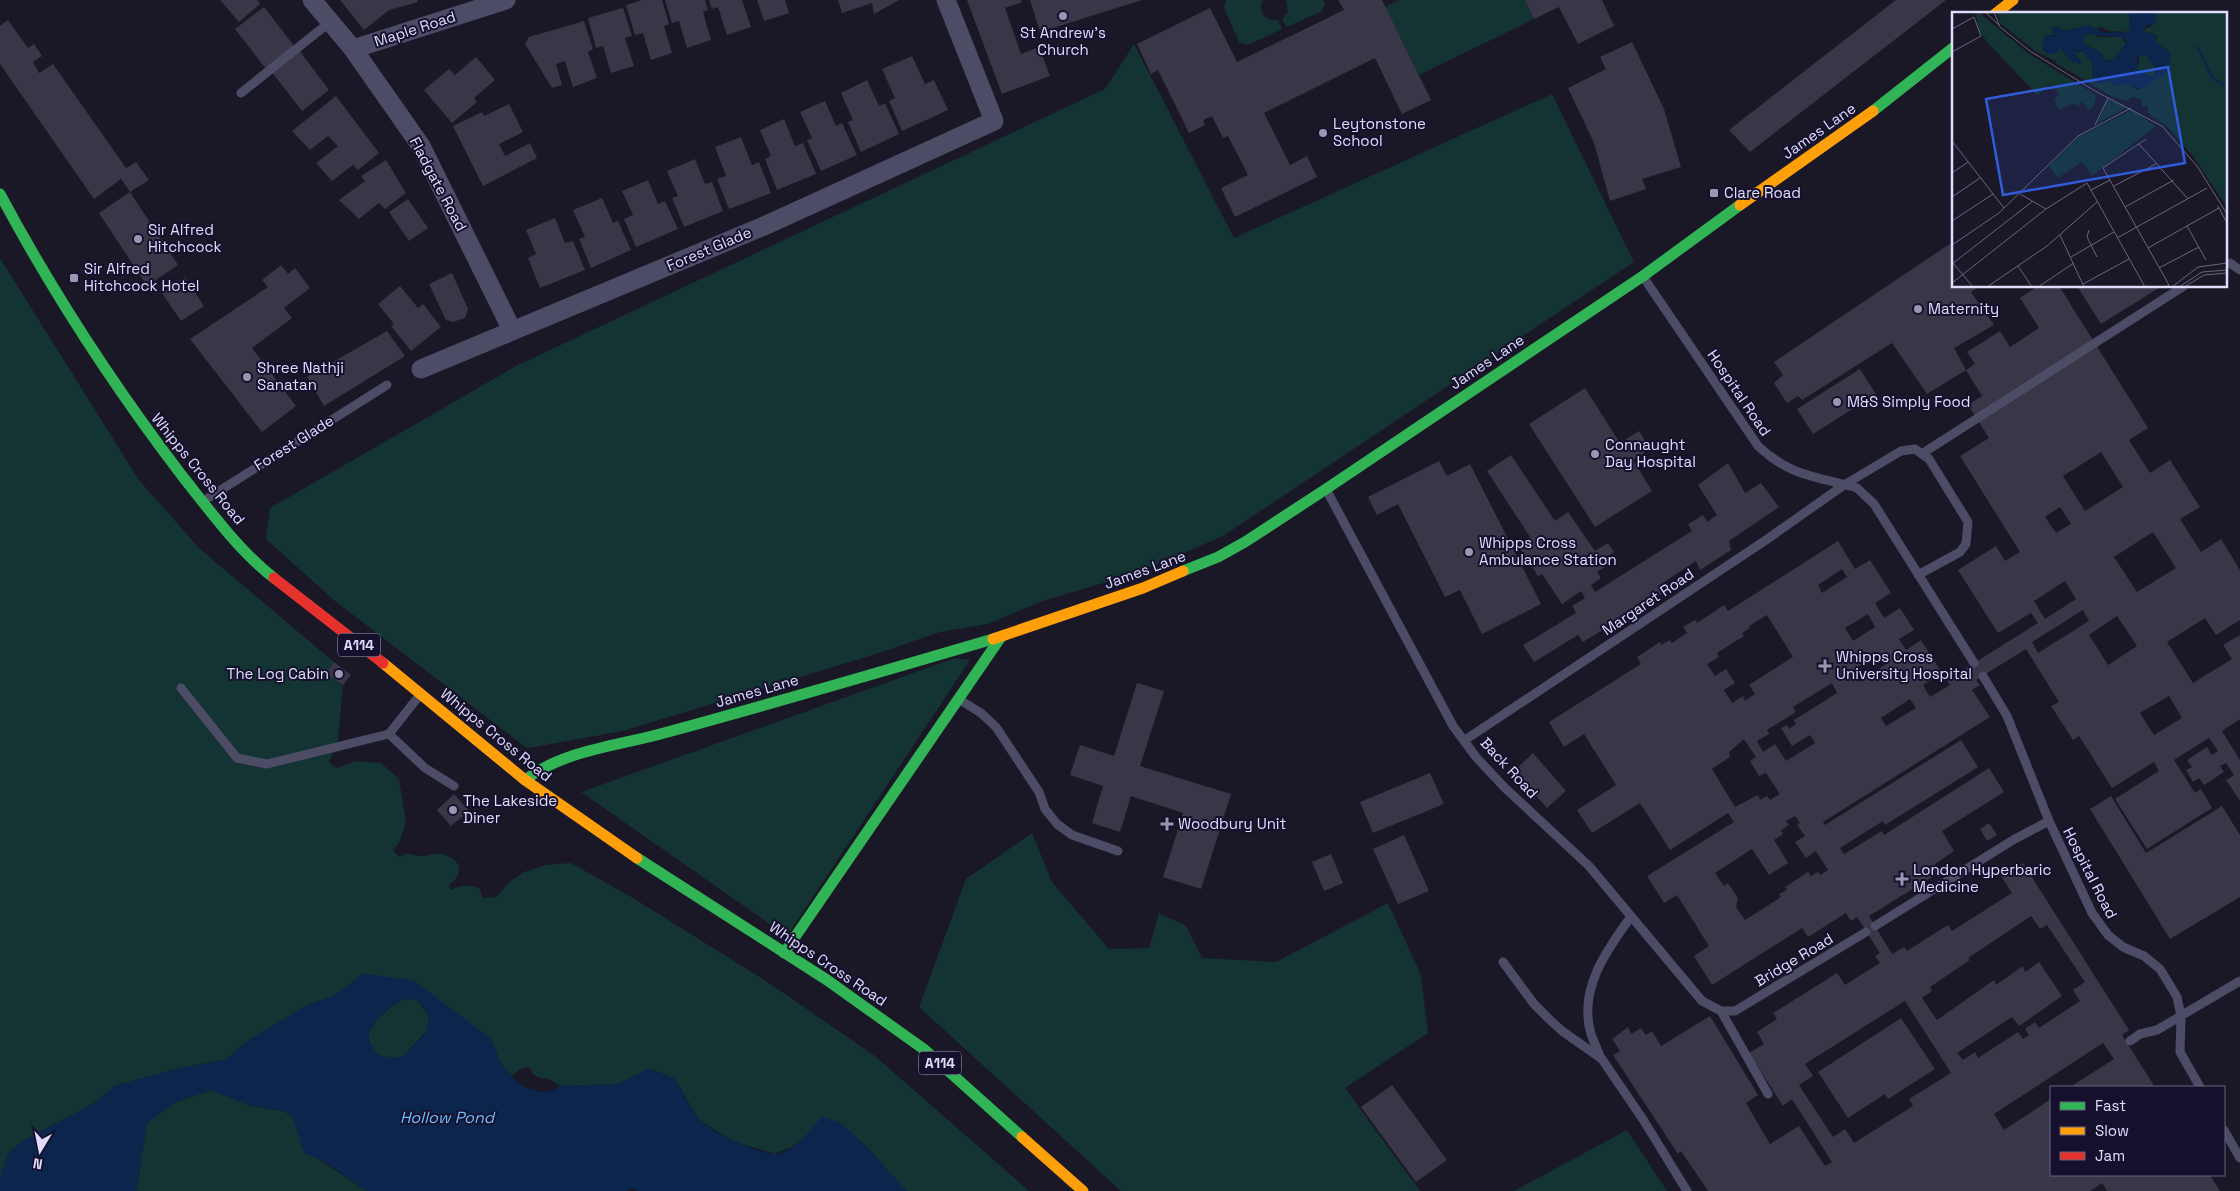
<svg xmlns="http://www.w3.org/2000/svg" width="2240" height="1191" viewBox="0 0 2240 1191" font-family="'Space Grotesk',sans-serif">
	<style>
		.green { fill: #143333 }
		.water { fill: #0c254d; fill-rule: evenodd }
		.building { fill: #393648; fill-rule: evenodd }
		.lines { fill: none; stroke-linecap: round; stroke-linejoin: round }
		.lane { stroke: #4d4c67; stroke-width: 9 }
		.street { stroke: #4d4c67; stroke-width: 19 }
		.fast { stroke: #30b455; stroke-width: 11 }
		.slow { stroke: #ff9f0a; stroke-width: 11 }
		.jam { stroke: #e5322d; stroke-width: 11 }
		.poi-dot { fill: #9b97b3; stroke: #15112d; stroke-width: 2 }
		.labels { text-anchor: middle; stroke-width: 4; stroke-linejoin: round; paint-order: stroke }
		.shield { fill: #15112d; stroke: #a39fc0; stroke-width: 1 }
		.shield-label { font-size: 14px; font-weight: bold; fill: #e0dcff }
		.street-label { font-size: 15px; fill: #e0dcff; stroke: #15112d }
		.poi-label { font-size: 15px; fill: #e0dcff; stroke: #15112d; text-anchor: start }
		.water-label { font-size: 16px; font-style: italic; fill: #6abdff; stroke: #15112d }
		.inset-river { fill: none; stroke: #0c254d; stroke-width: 2.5 }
		.inset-road { fill: none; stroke: #69667d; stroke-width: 1 }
		.view { fill: #305cdc; fill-opacity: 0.15; stroke: #305cdc; stroke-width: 2.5 }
		.inset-edge { fill: none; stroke: #e0dcff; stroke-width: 2.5 }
	</style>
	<rect width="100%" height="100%" fill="#1a1727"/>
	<path class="green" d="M1226 0H1263C1258 12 1265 21 1278 20L1282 29 1248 45 1239 42 1224 8Z
		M1286 0H1323L1325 4 1321 12 1286 27 1282 19 1288 12Z
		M1399 0H1525L1534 19 1419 75 1385 7Z
		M1134 44 1234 238 1552 94 1634 262 1223 536 1140 572 1040 602 988 624 940 632 879 653 623 731 529 748 524 746 335 601 266 539 270 508 516 366 1105 89Z
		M0 258 139 480 199 548 334 662 327 673 343 685 338 740 329 762 336 768 356 761 381 763 399 779 406 822 399 843 393 850 399 857 406 853C411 854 417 856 422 856 429 856 435 852 442 854 462 859 465 874 449 885L450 890C462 885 467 884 479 888L483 898 497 897 509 882 524 872 546 865 571 863 633 898 766 981 875 1056 1029 1191H906L869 1149 839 1122 811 1132 792 1147 774 1154 733 1141 699 1120 674 1078 649 1069 618 1084 560 1086 549 1079 539 1078 533 1074 529 1067 522 1068 512 1076 503 1067 489 1038 413 981 363 974 334 996 309 1004 249 1040 225 1060 179 1068 115 1086 93 1104 23 1141 8 1153 0 1179Z
		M955 658 970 660 787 936 581 792Z
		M1032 833 1052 882 1109 949 1149 948 1159 913 1186 926 1202 958 1276 962 1388 903 1421 975 1428 1033 1345 1088 1420 1191H1121L919 1007 966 879Z
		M404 999 417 1000 429 1016 427 1030 404 1056 392 1058 378 1055C375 1051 370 1045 369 1041 366 1025 391 1005 404 999Z
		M211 1090 252 1106 284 1111 293 1118 301 1141 302 1148 367 1191H136L147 1123 175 1102Z
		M1627 1130 1667 1191H1514Z"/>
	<path class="water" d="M363 974 413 980 490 1038 503 1067 520 1085 530 1089 541 1092 552 1091 560 1086 618 1084 648 1069 674 1078C682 1091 689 1106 698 1118 706 1130 759 1154 774 1154 792 1154 812 1130 821 1117L839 1122 869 1149 906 1191H639L633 1188 627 1191H367L325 1162 304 1153 293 1118 284 1111 252 1106 211 1090 175 1102 147 1123 136 1191H0V1179L8 1153 23 1141 93 1104 115 1086 179 1068 225 1060 249 1040 309 1004 334 996ZM404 999 418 1000 429 1016 427 1031 404 1056 392 1058 378 1055C375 1051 370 1045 369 1041 366 1025 391 1004 404 999Z"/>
	<path class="building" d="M220 0H257L260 4 239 22Z
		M340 0H417L418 2 389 10 364 30Z
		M642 0H662L669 24 664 26 672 53 651 60 643 33 635 35 626 5Z
		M665 0H705L708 10 703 12 711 40 687 48 679 21 672 23Z
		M709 0H742L751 27 727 35 718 7 712 9Z
		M757 0H785L789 13 764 21Z
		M838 0H899L874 14 872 3 842 13Z
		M967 0H1021L1022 2 1005 8 1021 54 1039 47 1050 76 1002 94Z
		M1030 0H1142L1040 32Z
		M1338 0H1382L1431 100 1402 114 1375 58 1264 113 1290 165 1307 156 1317 177 1235 217 1221 188 1248 175 1228 136 1223 138 1212 116 1203 120 1205 125 1189 133 1158 70 1151 74 1137 44 1210 8 1237 62 1344 10Z
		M1525 0H1602L1614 26 1578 44 1559 7 1534 19Z
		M1896 0H1946L1750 152 1729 130Z
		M264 7 295 47 266 69 235 29Z
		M623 8 632 36 625 38 634 66 611 73 603 46 596 48 588 18Z
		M8 20 28 48 34 44 42 56 33 62 39 73 53 64 126 168 136 162 149 180 130 192 178 265 147 286 99 213 130 192 121 179 94 199 0 64V26Z
		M584 21 593 49 588 52 597 78 573 87 565 61 556 64 562 85 552 88 525 44 529 37Z
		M1632 42 1664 109 1681 167 1642 179 1646 189 1610 201 1594 143 1568 88 1606 69 1600 57Z
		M299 50 329 90 302 111 271 71Z
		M912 56 925 84 934 80 948 110 902 131 889 101 895 98 882 69Z
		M476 57 495 80 474 98 477 102 452 123 424 90 449 69 455 75Z
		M867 80 879 106 885 103 899 134 861 152 848 122 853 120 841 93Z
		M336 96 379 153 358 170 353 165 332 181 316 163 338 146 328 136 310 150 292 131Z
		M825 101 836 126 842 123 857 155 821 171 807 140 812 138 800 112Z
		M509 104 523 132 499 144 505 156 530 143 537 158 483 186 453 126 482 112 484 116Z
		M784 119 795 146 803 143 816 174 777 190 765 159 771 156 760 130Z
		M741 137 752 165 759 162 771 193 729 209 717 179 726 176 715 147Z
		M695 159 705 184 712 182 723 211 684 227 672 198 678 196 667 171Z
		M386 160 406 193 385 209 379 203 359 219 339 200 365 181 361 176Z
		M648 180 658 204 665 201 678 229 636 247 624 219 633 215 622 191Z
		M602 198 613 223 618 221 631 250 591 268 579 239 585 237 573 210Z
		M408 199 428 228 409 241 389 212Z
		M555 218 565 243 573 241 585 270 540 288 528 258 536 254 526 230Z
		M1954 241V286H1979L1971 292 1994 325 1954 348 1966 370 1927 394 1892 343 1802 400 1798 396 1787 403 1774 383 1783 375 1774 362Z
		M281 265 288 274 295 268 310 288 284 308 292 318 252 348 296 406 262 432 190 339 268 287 262 280Z
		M452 273 468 309 465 318 453 322 446 320 429 284Z
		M185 277 204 306 181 321 162 293Z
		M400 286 418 308 423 304 441 327 411 351 391 326 394 324 378 304Z
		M2038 286H2059L2148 428 2129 440 2150 473 2170 460 2200 507 2180 519 2201 552 2221 539 2240 570V620L2216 635 2205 618 2167 642 2193 683 2232 659 2223 645 2240 635V719L2222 731 2240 760V801L2226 780 2234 775 2226 763 2220 766 2224 772 2204 785 2199 778 2193 782 2186 770 2192 767 2187 760 2207 747 2212 755 2218 751 2209 738 2174 760 2195 793 2201 789 2212 808 2147 849 2115 799 2159 771 2154 762 2112 788 2079 736 2073 740 2051 706 2059 702 2026 649 1976 680 1980 685 1972 690 1990 717 1823 822 1825 825 1961 740 1978 767 1885 825 1883 821 1840 848 1844 854 1882 831 1884 835 1989 768 2004 792 1942 831 1954 851 1935 864 1940 872 1869 916 1892 954 1904 947 1907 951 1948 925 1952 931 2012 893 2001 876 2023 863 2129 1030 2122 1035 2155 1087H2070L2114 1059 2103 1043 1994 1114 2004 1130 2051 1099V1175H2210L2220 1191H2107L2102 1183 2090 1191H1708L1681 1151 1678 1154 1613 1055 1620 1051 1612 1039 1628 1027 1631 1034 1641 1028 1646 1035 1652 1031 1661 1046 1710 1016 1758 1095 1746 1103 1770 1144 1799 1126 1825 1166 1832 1162 1792 1099 1783 1106 1749 1053 1764 1044 1757 1032 1777 1019 1773 1013 1837 973 1845 985 1880 963 1875 956 1880 953 1857 917 1851 921 1846 913 1808 937 1802 928 1712 985 1694 956 1709 946 1677 895 1664 903 1647 876 1734 822 1728 813 1670 850 1640 803 1592 833 1577 810 1616 785 1584 734 1564 747 1549 722 1641 664 1637 657 1660 642 1661 645 1670 640 1672 643 1687 633 1683 627 1695 620 1697 623 1724 605 1728 611 1838 541 1855 569 1870 560 1891 593 1875 603 1884 618 1900 608 1914 630 1899 639 1906 650 1921 640 1942 673 1923 685 1930 697 1950 685 1947 680 2038 623 2031 613 1998 633 1958 570 1996 546 2005 561 2020 552 1960 456 1989 438 1968 405 1982 396 1966 370 1975 364 1967 352 2000 331 2010 347 2039 328 2020 298ZM2101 452 2123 487 2085 511 2063 476ZM2060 507 2071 524 2056 533 2045 517ZM2153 532 2176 568 2137 592 2114 557ZM1842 569 1847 577 1822 593 1818 585ZM2065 581 2076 599 2045 619 2034 601ZM2083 610 2089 621 2038 653 2032 642ZM1868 614 1875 627 1853 641 1845 628ZM1767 615 1793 657 1749 685 1755 694 1745 701 1743 696 1732 703 1724 690 1735 683 1726 669 1715 676 1707 664 1719 657 1717 653 1744 636 1742 633 1750 628 1749 626ZM2117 616 2137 646 2108 665 2089 635ZM1881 653 1888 663 1858 682 1851 671ZM1832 683 1837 693 1794 720 1796 724 1789 729 1787 725 1781 728 1792 746 1810 735 1815 743 1786 761 1775 744 1763 752 1757 741 1769 734 1767 730 1796 712 1793 707ZM2169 696 2182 718 2154 735 2140 713ZM1910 699 1916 708 1886 726 1881 718ZM1744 739 1756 757 1750 761 1759 776 1766 773 1780 794 1770 800 1767 796 1760 800 1758 795 1735 807 1712 769 1730 757 1729 752ZM1795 816 1800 823 1797 825 1805 836 1795 842 1806 858 1816 851 1828 870 1820 875 1818 872 1811 876 1808 872 1785 887 1787 890 1779 894 1781 897 1745 920 1736 907 1738 898 1728 883 1724 886 1715 873 1752 849 1769 875 1788 863 1774 840 1783 834 1781 830 1789 825 1786 821ZM2031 916 2040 929 2047 925 2085 982 2073 990 2080 1001 2039 1028 2035 1022 2025 1029 2029 1035 2023 1039 2018 1032 1978 1058 1975 1052 1963 1060 1957 1053 2012 1017 2019 1026 2062 996 2039 962 2025 972 2023 966 1996 985 1994 980 1937 1020 1922 998 1932 991 1930 987 1970 960 1968 958ZM1905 1001 1951 1073 1909 1099 1913 1106 1854 1143 1845 1129 1833 1137 1799 1085 1813 1076 1805 1064Z
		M2077 286H2162L2101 324Z
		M387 331 405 356 324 406 307 377Z
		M1860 369 1876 394 1813 434 1797 409Z
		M1585 388 1620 443 1639 431 1650 449 1633 460 1652 491 1595 527 1529 424Z
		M1511 455 1555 521 1568 512 1595 551 1608 543 1614 552 1601 561 1605 567 1597 572 1601 578 1591 585 1595 592 1692 531 1688 524 1703 515 1707 522 1717 515 1698 485 1728 463 1745 493 1761 483 1779 507 1729 541 1731 550 1700 570 1696 561 1658 586 1663 593 1583 642 1578 635 1534 662 1523 645 1576 613 1572 606 1585 598 1581 591 1562 604 1542 574 1538 576 1518 545 1530 537 1487 471Z
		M1439 461 1447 476 1470 464 1541 604 1482 634 1460 590 1445 597 1398 504 1377 515 1368 497Z
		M334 662 351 675 343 685 326 673Z
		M1137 683 1164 691 1140 766 1231 794 1201 889 1163 877 1183 813 1131 796 1120 832 1092 823 1103 786 1070 775 1080 745 1114 756Z
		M1533 753 1566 791 1547 808 1514 771Z
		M1430 773 1444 804 1373 833 1360 802Z
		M454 794 469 811 451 826 437 810Z
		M2111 796 2146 853 2222 806 2240 835V897L2170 939 2090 809Z
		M1989 823 1997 835 1987 841 1980 829Z
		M1404 835 1429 891 1398 904 1373 849Z
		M1331 854 1343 883 1324 891 1312 862Z
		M1901 1018 1935 1069 1888 1099 1885 1094 1848 1118 1818 1072Z
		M1392 1085 1447 1160 1416 1182 1361 1107Z"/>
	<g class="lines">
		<path class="lane" d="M241 93 330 22
			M2226 264 2230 263 2240 270
			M1644 278 1758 446C1791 477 1816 476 1857 488L1874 504 1974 663
			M1923 453 2184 286
			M1327 491 1453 726 1476 757 1504 787 1589 866 1702 1001 1721 1011H1735L1866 932
			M205 500 387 385
			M1983 676 2007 716 2049 821 2092 913 2108 935 2123 947 2144 956 2160 969 2177 997 2181 1016 2180 1052 2200 1087
			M181 688 237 758 267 764 389 734 419 696
			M960 700 981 713 996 727 1039 792 1045 809 1057 824 1072 835 1118 851
			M389 734 425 768 454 786
			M1465 740 1766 540 1844 485 1901 451 1915 449 1929 459 1968 522 1966 544 1960 552 1918 575
			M1875 926 2013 840 2049 821
			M1503 962 1534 1004 1548 1018 1562 1031 1602 1059 1644 1121 1687 1191
			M1721 1011 1768 1094
			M2130 1041 2140 1034 2157 1030 2240 981
			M1601 1059C1598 1051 1594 1042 1591 1034 1578 990 1606 951 1630 918
			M2224 1130 2240 1158"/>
		<path class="street" d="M312 0 353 49 421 146 512 330
			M353 49 506 0
			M421 369 764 226 994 121 946 0"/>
		<path class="fast" d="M1873 111 1954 47
			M0 194C53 293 115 388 183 477 211 512 239 551 274 578
			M1183 571 1218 557 1245 542 1326 489 1643 276 1740 205
			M525 780C564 750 618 746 664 733 774 703 884 671 993 639
			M637 858 827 980 925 1050 1022 1137
			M784 953 1001 637"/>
		<path class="slow" d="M1995 14 2013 0
			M1740 205 1873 111
			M993 639 1143 588 1183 571
			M383 663 525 780 637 858
			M1022 1137 1083 1191"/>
		<path class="jam" d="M274 578 383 663"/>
	</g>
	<g class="poi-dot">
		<circle cx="1063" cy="16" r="5"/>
		<circle cx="1323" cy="133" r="5"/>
		<rect x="1709" y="188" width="10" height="10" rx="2.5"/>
		<circle cx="138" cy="239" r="5"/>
		<rect x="69" y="273" width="10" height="10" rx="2.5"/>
		<circle cx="1918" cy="309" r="5"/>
		<circle cx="247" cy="377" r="5"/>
		<circle cx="1837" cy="402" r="5"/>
		<circle cx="1595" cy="454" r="5"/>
		<circle cx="1469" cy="552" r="5"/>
		<path d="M1822.5 658.5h5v5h5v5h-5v5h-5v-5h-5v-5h5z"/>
		<circle cx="339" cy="674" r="5"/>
		<circle cx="453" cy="810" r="5"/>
		<path d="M1164.5 816.5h5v5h5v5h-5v5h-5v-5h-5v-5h5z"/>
		<path d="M1899.5 871.5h5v5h5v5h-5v5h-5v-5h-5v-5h5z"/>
	</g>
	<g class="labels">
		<g class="shield">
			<rect x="338" y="633.5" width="42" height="23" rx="4"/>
			<rect x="919" y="1051.5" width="42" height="23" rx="4"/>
		</g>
		<g class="shield-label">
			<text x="359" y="650">A114</text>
			<text x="940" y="1068">A114</text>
		</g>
		<g class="street-label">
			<text transform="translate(415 29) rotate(-18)" y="5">Maple Road</text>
			<text transform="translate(1819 131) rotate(-35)" y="5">James Lane</text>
			<text transform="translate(438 184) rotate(62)" y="5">Fladgate Road</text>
			<text transform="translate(709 249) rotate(-23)" y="5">Forest Glade</text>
			<text transform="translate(1487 362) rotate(-34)" y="5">James Lane</text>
			<text transform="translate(1739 393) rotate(56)" y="5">Hospital Road</text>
			<text transform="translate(294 443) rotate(-32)" y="5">Forest Glade</text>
			<text transform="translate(198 469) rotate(51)" y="5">Whipps Cross Road</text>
			<text transform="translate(1145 570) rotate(-20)" y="5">James Lane</text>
			<text transform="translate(1648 602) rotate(-34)" y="5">Margaret Road</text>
			<text transform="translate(757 691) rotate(-16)" y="5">James Lane</text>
			<text transform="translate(496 735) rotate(39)" y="5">Whipps Cross Road</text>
			<text transform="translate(1509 768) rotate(47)" y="5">Back Road</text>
			<text transform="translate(2090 873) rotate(63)" y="5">Hospital Road</text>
			<text transform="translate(1794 960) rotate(-31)" y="5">Bridge Road</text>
			<text transform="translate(828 964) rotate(34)" y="5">Whipps Cross Road</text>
		</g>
		<g class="poi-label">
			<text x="1063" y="38" text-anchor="middle">St Andrew's<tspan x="1063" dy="17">Church</tspan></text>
			<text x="1333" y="129">Leytonstone<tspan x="1333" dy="17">School</tspan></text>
			<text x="1724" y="198">Clare Road</text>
			<text x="148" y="235">Sir Alfred<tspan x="148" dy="17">Hitchcock</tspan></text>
			<text x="84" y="274">Sir Alfred<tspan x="84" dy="17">Hitchcock Hotel</tspan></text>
			<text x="1928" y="314">Maternity</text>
			<text x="257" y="373">Shree Nathji<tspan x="257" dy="17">Sanatan</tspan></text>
			<text x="1847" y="407">M&amp;S Simply Food</text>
			<text x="1605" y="450">Connaught<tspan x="1605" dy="17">Day Hospital</tspan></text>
			<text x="1479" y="548">Whipps Cross<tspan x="1479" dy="17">Ambulance Station</tspan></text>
			<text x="1836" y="662">Whipps Cross<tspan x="1836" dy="17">University Hospital</tspan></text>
			<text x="329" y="679" text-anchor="end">The Log Cabin</text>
			<text x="463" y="806">The Lakeside<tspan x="463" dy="17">Diner</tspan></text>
			<text x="1178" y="829">Woodbury Unit</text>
			<text x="1913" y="875">London Hyperbaric<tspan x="1913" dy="17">Medicine</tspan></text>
		</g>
		<g class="water-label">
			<text x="447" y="1123">Hollow Pond</text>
		</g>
	</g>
	<g transform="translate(1952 12)">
		<rect width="275" height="275" fill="#1a1727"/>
		<path d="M19 0H26L77 42 144 83 142 94 137 98 130 90 126 94 122 91 107 98 102 88 108 82 98 73 85 83 36 31 27 19 24 3ZM45 0H177L178 20 156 19 150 15 144 17 137 13 113 19 106 15 103 23H93L91 37 96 42 108 35 118 48 130 52 123 41 132 39 140 50 141 66 146 71 157 69 165 74 176 71 186 78 216 58 218 40 204 31 205 24 202 22 190 19 201 13 206 0H275V195L240 143 215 114 197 102 195 94H190L189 88 181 85 174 89 157 83 105 52 104 49 83 39 49 12ZM136 21 148 25H169L174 32 161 47 153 49 149 41 130 31 132 24ZM188 42H193L204 56 203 64 194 65 185 58ZM156 87 175 95 145 112ZM180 98 204 114 140 164 130 150 106 166 97 154 126 125Z" fill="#143333"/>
		<path d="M177 0H206L203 12 194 14 191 20 204 23V31L219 41 216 58 190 77 175 71 165 74 157 69 146 71 141 66 140 50 128 37 123 42 130 52 120 50 108 35 106 41 98 42 91 37 93 23 104 24 99 17 102 14 113 19 136 13 152 21 178 20ZM133 22 169 25 175 30 161 47 153 50 149 41 130 31ZM193 42 205 57V62L200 66 185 58V45Z" fill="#0c254d" fill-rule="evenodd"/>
		<path class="inset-river" d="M245 34 260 66 275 74"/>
		<path class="inset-road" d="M33 0 48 14M42 0 48 15 78 39 143 79 210 114 245 154 275 202M0 17 22 5 29 24 0 40M143 113 156 86M194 127 151 156 217 273 214 275M0 129 52 196M187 132 236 187M0 161 16 150M162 174 204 152M139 178 158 168M68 182 94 197M0 185 28 166M266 194 275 211M173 195 222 168M0 209 41 182M235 214 254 248M137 218 135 225 145 245M108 223 132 275M165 226 255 176M0 233 47 201 126 124 179 96M196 236 267 196M119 245 162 220M1 251 21 275M0 252 81 189M66 254 80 275M207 256 247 235M0 271 94 197 135 171 193 275M131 272 177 247M35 275 95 234 145 190M86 275 122 251M220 275 246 255 275 251M227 275 250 260 275 258M232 275 252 263 275 261"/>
		<path class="view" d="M216 55 233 151 51 183 34 87Z"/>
		<rect width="275" height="275" class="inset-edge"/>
	</g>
	<rect x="2050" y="1086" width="175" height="90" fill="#15112d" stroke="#666281"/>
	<rect x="2060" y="1102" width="25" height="8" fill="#30b455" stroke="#666281"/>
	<text x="2095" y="1111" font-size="15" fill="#e0dcff">Fast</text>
	<rect x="2060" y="1127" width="25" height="8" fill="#ff9f0a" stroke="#666281"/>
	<text x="2095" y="1136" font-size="15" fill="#e0dcff">Slow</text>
	<rect x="2060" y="1152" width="25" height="8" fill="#e5322d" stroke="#666281"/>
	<text x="2095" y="1161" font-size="15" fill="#e0dcff">Jam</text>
	<g transform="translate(40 1151) rotate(190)" stroke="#15112d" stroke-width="4" paint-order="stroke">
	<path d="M0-4L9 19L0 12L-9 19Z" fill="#e0dcff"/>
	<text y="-8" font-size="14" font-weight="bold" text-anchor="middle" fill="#e0dcff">N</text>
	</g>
</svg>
